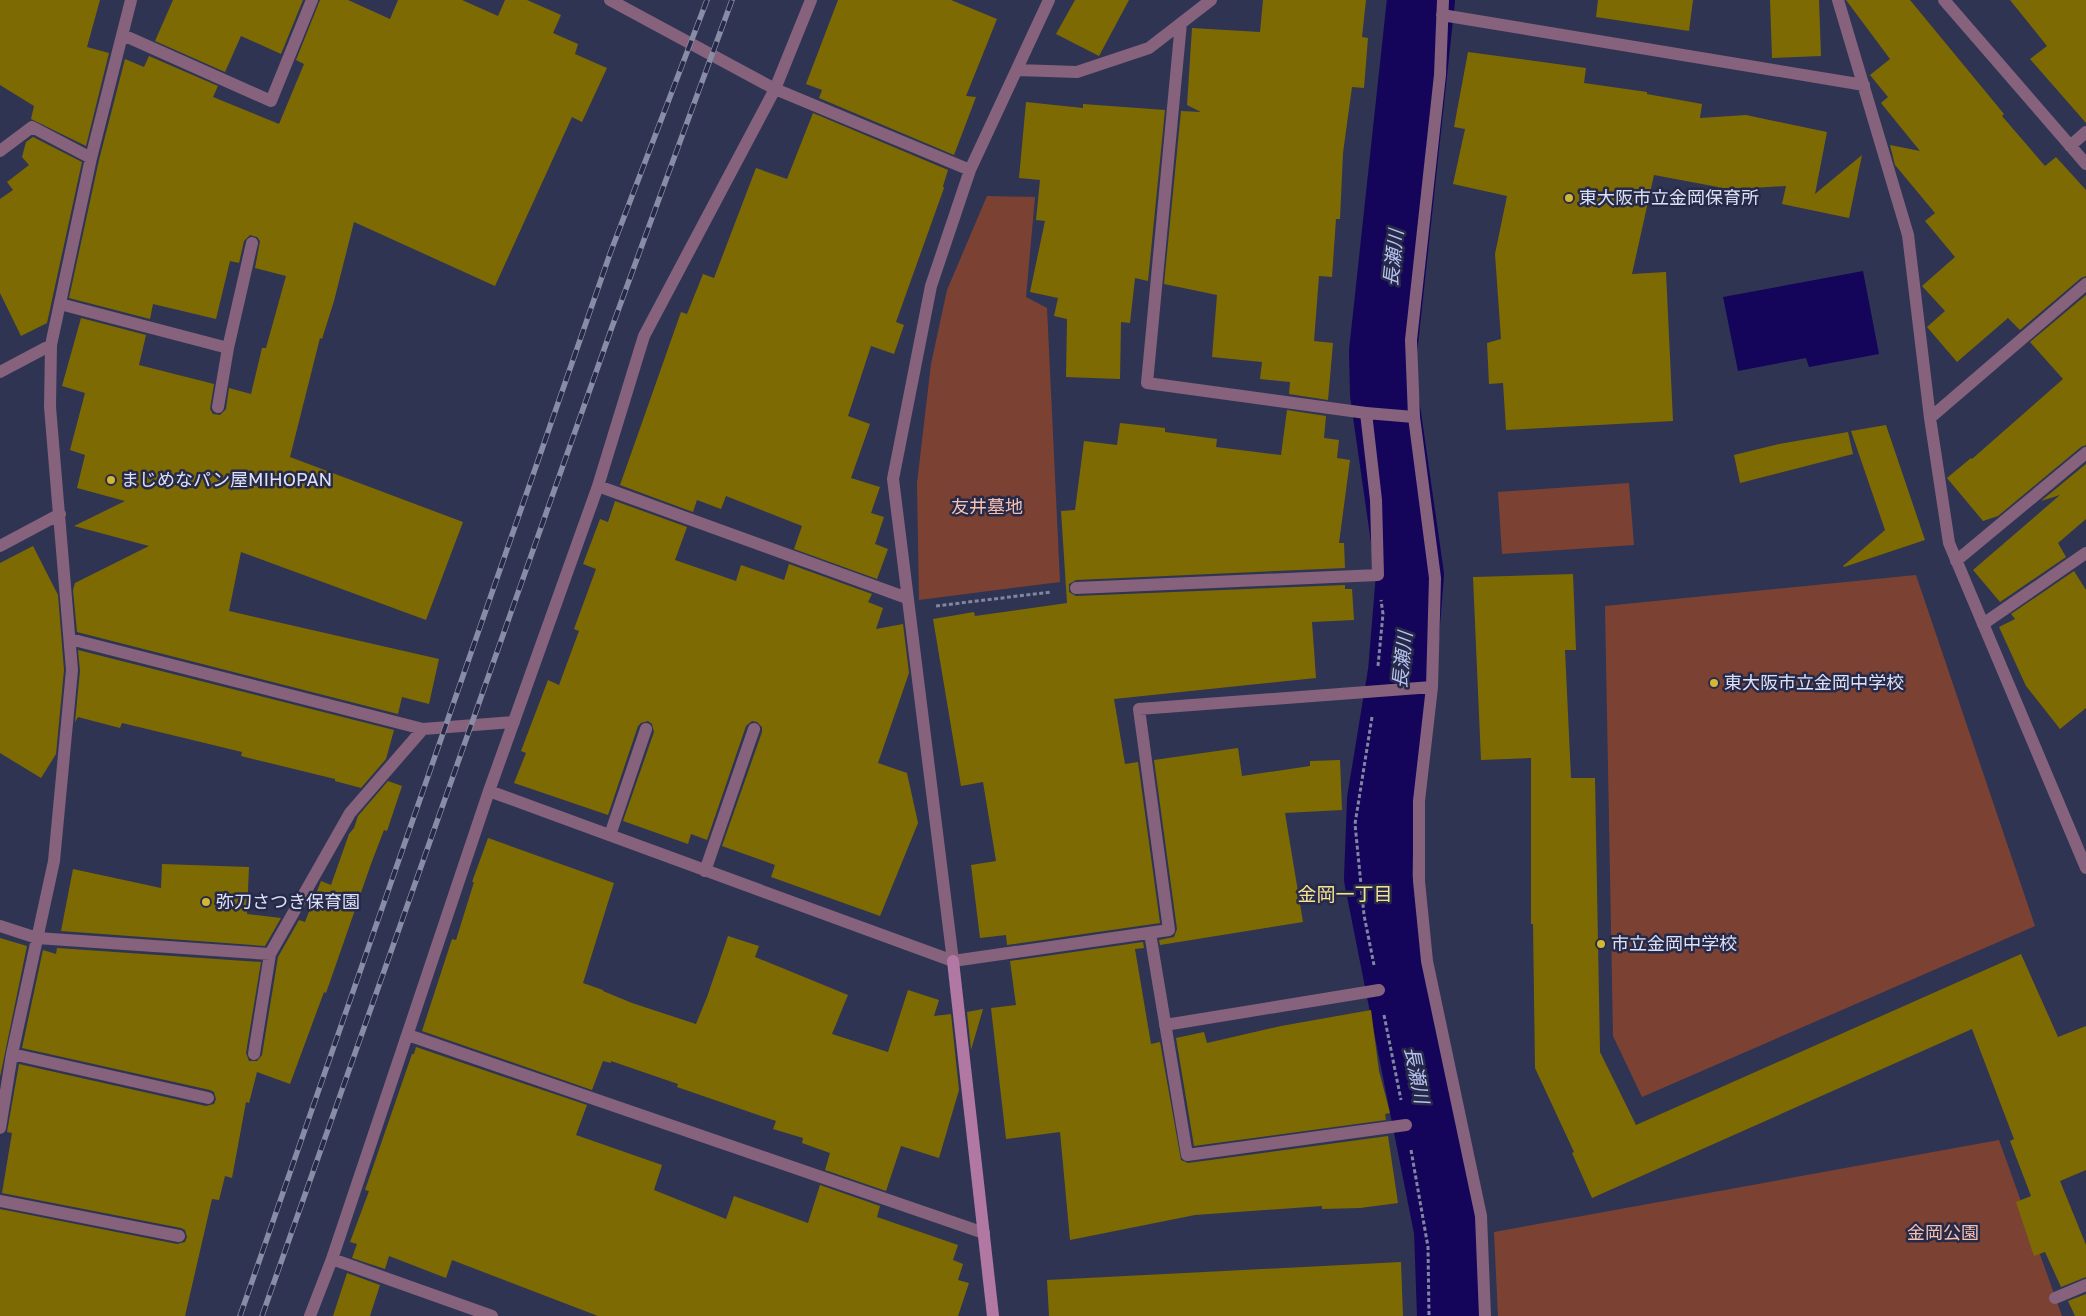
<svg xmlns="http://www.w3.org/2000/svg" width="2086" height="1316" viewBox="0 0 2086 1316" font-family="'Golos Text','Noto Sans JP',sans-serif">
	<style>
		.green { fill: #7b4233 }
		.water { fill: #14055b }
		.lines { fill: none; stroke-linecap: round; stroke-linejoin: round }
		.river { stroke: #14055b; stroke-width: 68 }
		.building { fill: #7e6a02 }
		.path { stroke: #8186a0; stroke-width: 3; stroke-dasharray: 4 2.5; stroke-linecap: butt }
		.lane { stroke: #86627d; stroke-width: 12 }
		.street { stroke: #86627d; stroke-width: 12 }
		.secondary { stroke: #b278a4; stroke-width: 12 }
		.rail-casing { stroke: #888ca5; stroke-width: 5.5 }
		.rail { stroke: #262a48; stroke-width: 4; stroke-dasharray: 11; stroke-linecap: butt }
		.poi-dot { fill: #d3b635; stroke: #262a48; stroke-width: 2 }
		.labels { text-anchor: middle; stroke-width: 5; stroke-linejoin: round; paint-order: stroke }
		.poi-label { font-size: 18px; fill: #dde1f5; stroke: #262a48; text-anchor: start }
		.park-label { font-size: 18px; fill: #f6c0b1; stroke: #262a48 }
		.water-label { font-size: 19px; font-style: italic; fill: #b9c3f1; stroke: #262a48 }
		.neighbourhood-label { font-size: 19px; fill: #f5e294; stroke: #262a48 }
	</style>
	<rect width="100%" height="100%" fill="#2f3453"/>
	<path class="green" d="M987 196 1035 197 1026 297 1047 308 1060 582 919 600 917 483 931 364 947 290Z
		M1629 483 1634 545 1502 554 1498 492Z
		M1916 575 2035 926 1642 1097 1613 1036 1605 606Z
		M1999 1140 2062 1316H1498L1494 1232Z"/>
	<path class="water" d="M1863 271 1879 354 1809 367 1806 358 1738 371 1723 297Z"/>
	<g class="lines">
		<path class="river" d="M1421 0 1383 352 1384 394 1410 575 1402 672 1381 800 1378 878 1448 1230 1451 1316"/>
	</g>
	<path class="building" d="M0 0H100L87 47 109 53 86 146 31 119 34 106 0 85Z
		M173 0H303L281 54 241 36 225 72 155 41Z
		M320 0H348L390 19 398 0H462L498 16 505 0H527L561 15 553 33 578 44 575 54 607 68 582 122 572 117 495 286 354 222 334 301 322 339 320 338 290 457 463 522 426 620 241 552 229 611 439 659 429 704 402 697 398 714 77 632 73 590 75 583 149 546 74 526 125 501 77 488 85 455 70 450 85 393 62 386 81 318 146 335 139 365 214 384 210 409 213 414 220 415 226 409 229 388 251 394 262 348H266L286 276 255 268 260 241 257 237 250 235 244 241 239 263 230 261 216 319 153 304 150 319 69 298 99 160 125 59 144 67 149 56 218 86 213 97 279 124 304 64 296 60Z
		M838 0H951L997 19 966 96 976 97 954 155 819 98 822 90 806 84Z
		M1075 0H1129L1099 56 1056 34Z
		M1263 0H1366L1362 37 1368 38 1364 88 1352 87 1343 153 1340 219H1336L1332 277 1319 276 1314 341 1333 343 1328 400 1289 394 1290 382 1260 379 1262 362 1212 357 1217 295 1164 284 1181 111 1201 112 1187 105 1192 28 1260 32Z
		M1598 0H1693L1689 31 1596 17Z
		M1770 0H1819L1821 56 1772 58Z
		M1846 0H1910L2004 114 2002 116 2045 166 2056 157 2086 190V276L2081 278 2020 330 2008 318 1957 362 1927 327 1945 311 1922 286 1955 257 1925 221 1935 213 1895 165 1890 145 1920 151 1881 103 1888 97 1870 75 1890 59Z
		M2010 0H2086V123L2030 59 2047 46Z
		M1468 52 1586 68 1584 83 1647 92V94L1702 104 1700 118 1746 115 1827 132 1815 194 1862 155 1849 218 1782 204 1786 186 1718 190V187L1654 175 1632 274 1666 272 1673 421 1506 430 1503 383 1489 384 1487 343 1501 339 1495 254 1507 196 1453 184 1465 129 1454 127Z
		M1026 102 1083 108V104L1165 110 1148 281 1135 278 1130 323 1121 322 1120 379 1066 377 1067 319 1054 316 1058 298 1030 292 1045 221 1036 220 1040 180 1019 178Z
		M813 113 948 170 943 186 944 188 896 322 904 325 894 354 871 346 848 416 870 424 851 478 880 487 871 513 884 517 875 544 888 549 877 579 794 549 802 526 726 496 721 509 697 500 693 512 620 485 681 312 687 314 703 274 714 278 756 168 787 179Z
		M33 137 82 162 47 323 21 336 0 293V199L13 190 7 182 29 165 22 157 26 142Z
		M2086 295V445L2081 447 1998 516 1983 521 1947 478 1971 458 1972 459 2063 379 2030 342Z
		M1287 410 1326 416 1324 438 1339 440 1337 458 1350 460 1339 543H1344L1345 568 1076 580 1069 584V592L1076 596 1345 585V589H1352L1354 620 1312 622 1316 678 1114 699 1125 764 1138 762 1160 923 1007 945 1006 935 980 938 971 865 996 861 983 782 961 786 933 619 974 612 975 616 1067 603 1061 511 1075 510 1084 441 1117 445 1120 423 1165 428V432L1217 439 1216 447 1281 455Z
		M1886 425 1925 540 1844 567 1843 566 1885 530 1851 431Z
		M1848 432 1853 454 1740 483 1734 455 1779 444Z
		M2086 464V519L2058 543 2066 557 2000 602 1973 570 2060 495 2041 501Z
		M615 501 687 527 675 560 736 581 741 565 784 580 789 564 872 594 868 602 883 608 876 629 903 624 909 673 878 763 907 773 918 823 880 916 771 877 775 865 722 846 762 732V727L757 722 752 721 746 726 707 840 691 834 688 844 623 821 654 732 652 724 648 721 641 723 638 726 608 815 514 783 526 753 521 751 548 680 559 685 579 631 574 629 596 569 583 564 600 519 608 522Z
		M33 546 58 595 64 670 56 754 41 778 0 753V563Z
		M2074 571 2086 590V708L2060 729 2026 686 1999 627 2015 619 2011 614Z
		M1573 574 1576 650H1565L1571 778H1595L1600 1052 1636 1125 2021 954 2058 1037 2086 1026V1170L2060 1181 2086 1245V1277L2061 1287 2045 1252 2034 1256 2016 1202 2031 1196 2010 1141 2014 1139 1972 1029 1592 1198 1572 1153 1574 1152 1535 1068 1533 924H1531V758L1481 760 1473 577Z
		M78 650 394 730 386 759 361 788 335 781V779L241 756 242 752 122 723 120 728 78 717 75 722 80 671Z
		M1238 748 1242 776 1310 766V761L1340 760 1342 810 1285 813 1303 922 1160 945 1159 940 1174 937 1177 929 1154 760Z
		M388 781 402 786 387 831 384 830 371 864 326 993 324 992 290 1084 257 1072 249 1103 246 1102 232 1178 225 1176 219 1200 212 1199 185 1316H0V1209L177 1244 185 1242 187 1237 185 1230 181 1228 2 1193 12 1133 7 1132 19 1064 206 1106 214 1104 216 1099 214 1092 210 1090 22 1048 43 950 56 954 57 948 261 962 246 1053 249 1061H257L262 1055 278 957 299 920 305 922 321 881 331 885 349 834 354 828 358 816Z
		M488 838 614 883 583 983 603 990V991L632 1003 696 1024 707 997 728 936 759 946 755 957 848 995 832 1034 888 1052 908 990 939 1000 934 1016 951 1014 959 1090 939 1158 901 1146 886 1191 825 1170 830 1153 802 1143 803 1138 773 1129 776 1121 677 1087 678 1084 611 1061V1063L603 1061 592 1090 422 1031 452 939 456 940 474 882H472Z
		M162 864 249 867 247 914 281 918 265 946 61 931 73 869 161 888Z
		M0 938 27 946 0 1077Z
		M1143 942 1144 948 1135 949 1151 1044 1160 1042 1181 1160 1188 1163 1388 1136 1398 1203 1360 1208 1322 1209V1206L1195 1215 1070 1240 1060 1132 1006 1139 991 1008 1016 1005 1010 961Z
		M983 1009 971 1050 967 1012Z
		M1371 1010 1379 1071 1390 1113 1385 1114 1386 1120 1194 1146 1176 1038 1204 1032 1207 1043 1281 1026Z
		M416 1047 587 1105 576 1135 662 1165 654 1190 726 1219 734 1196 808 1223 820 1185 880 1206 877 1217 958 1245 953 1260 963 1264 958 1280 969 1283 958 1316H598L452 1260 446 1278 389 1256 385 1269 352 1258 357 1244 350 1242 369 1191 365 1190 412 1054H414Z
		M1401 1262 1403 1316H1049L1047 1280Z
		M347 1273 380 1285 370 1316H333Z
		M2086 1294V1316H2075L2068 1301Z"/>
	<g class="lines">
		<path class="path" d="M936 606 1051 592
			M1378 666 1383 614 1381 600
			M1372 717 1355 824 1364 915 1374 965
			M1384 1015 1401 1100
			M1411 1150 1428 1247 1429 1316"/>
		<path class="lane" d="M60 304 228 348
			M218 407 228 348 252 243
			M1076 588 1378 575 1376 500 1366 413 1414 417
			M1983 624 2086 553
			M610 835 646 729
			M705 871 754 729
			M2055 1298 2086 1285"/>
		<path class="street" d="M610 0 775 89 970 170
			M1443 0 1440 75 1411 340 1414 417 1435 578 1432 687 1419 801V881L1427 961 1481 1216 1485 1316
			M1838 0 1908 235 1930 418 1949 543 2086 868
			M1944 0 2086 164
			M1442 15 1864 85
			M1181 23 1147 383 1366 413
			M123 35 271 101 312 0
			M1017 70 1077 72 1149 48 1211 0
			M2070 146 2086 132
			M0 151 32 127 91 158
			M0 372 51 345
			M1930 418 2086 284
			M598 486 907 598
			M0 546 60 514
			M1956 561 2086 453
			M70 639 423 729 514 722
			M489 791 953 961 1169 930 1139 709 1432 687
			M0 926 37 938 270 954
			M1150 933 1187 1155 1406 1125
			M953 961 893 479 931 286 970 170 1049 0
			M1165 1025 1379 990
			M408 1035 984 1233
			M12 1054 208 1098
			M254 1054 270 954 350 813 423 729
			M0 1128 12 1054 54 861 72 670 50 407 51 345 91 158 131 0
			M0 1201 179 1236
			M332 1259 492 1316
			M310 1316 332 1259 489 791 598 486 644 336 775 89 811 0"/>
		<path class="secondary" d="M953 961 993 1316"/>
		<g class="rail-casing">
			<path id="rail" d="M240 1316 611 251 707 0
				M262 1316 612 327 732 0"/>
		</g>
		<use href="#rail" class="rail"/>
	</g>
	<g class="poi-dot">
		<circle cx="1569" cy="198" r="5"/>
		<circle cx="111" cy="480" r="5"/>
		<circle cx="1714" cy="683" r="5"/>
		<circle cx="206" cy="902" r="5"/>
		<circle cx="1601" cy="944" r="5"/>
	</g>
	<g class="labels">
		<g class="poi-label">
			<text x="1579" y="204">東大阪市立金岡保育所</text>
			<text x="121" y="486">まじめなパン屋MIHOPAN</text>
			<text x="1724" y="689">東大阪市立金岡中学校</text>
			<text x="216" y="908">弥刀さつき保育園</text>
			<text x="1611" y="950">市立金岡中学校</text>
		</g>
		<g class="park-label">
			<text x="987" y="513">友井墓地</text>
			<text x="1943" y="1239">金岡公園</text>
		</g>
		<g class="water-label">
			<text transform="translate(1393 258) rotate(-84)" y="7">長瀬川</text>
			<text transform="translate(1402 660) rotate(-84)" y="7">長瀬川</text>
			<text transform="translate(1417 1075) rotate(79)" y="7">長瀬川</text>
		</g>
		<g class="neighbourhood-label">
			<text x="1345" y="901">金岡一丁目</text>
		</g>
	</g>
</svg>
